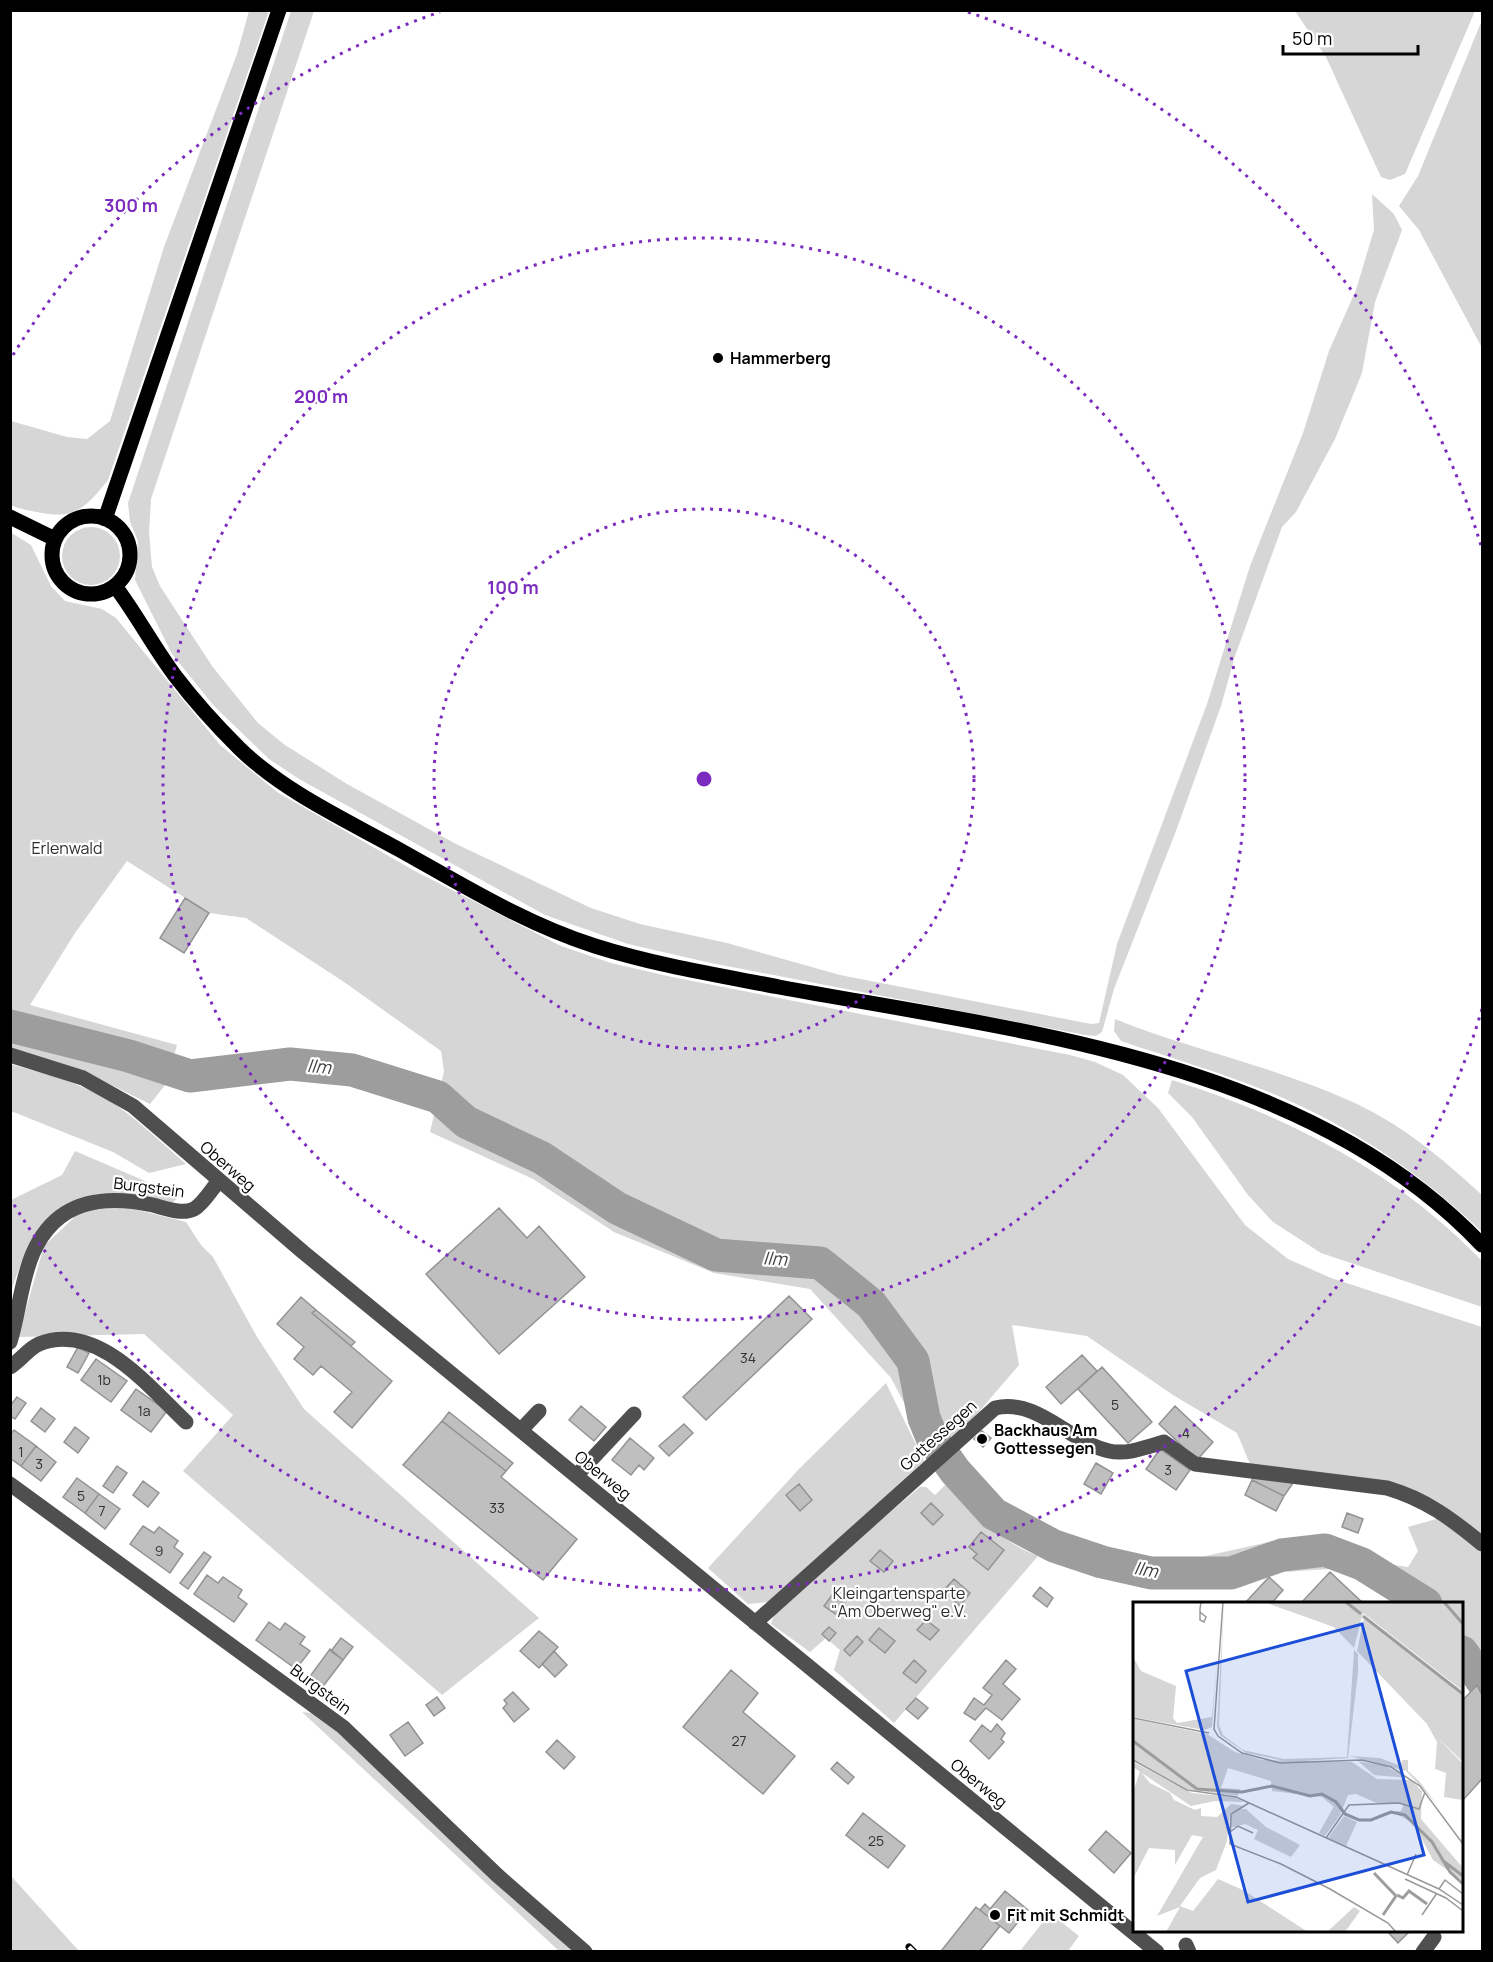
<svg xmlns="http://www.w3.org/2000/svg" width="1493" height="1962" viewBox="0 0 1493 1962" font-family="Manrope,sans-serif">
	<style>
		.green { fill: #d6d6d6 }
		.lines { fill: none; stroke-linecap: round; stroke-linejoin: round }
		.river { stroke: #9d9d9d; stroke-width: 33 }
		.building { fill: #bfbfbf; stroke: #939393; stroke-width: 1.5 }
		.minor { stroke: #4f4f4f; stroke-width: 15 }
		.major { stroke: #000; stroke-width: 15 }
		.rail-casing { stroke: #000; stroke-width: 7 }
		.rail { stroke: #fff; stroke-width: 4.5; stroke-dasharray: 14; stroke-linecap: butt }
		.ring { fill: none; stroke: #7b2cbf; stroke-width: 3; stroke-dasharray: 3 6 }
		.poi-dot { fill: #000; stroke: #fff; stroke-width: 2 }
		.labels { text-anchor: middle; stroke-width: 4.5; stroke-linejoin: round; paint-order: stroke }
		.number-label { font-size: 14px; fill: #303030 }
		.poi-label { font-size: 16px; font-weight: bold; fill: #000; stroke: #fff; text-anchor: start }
		.park-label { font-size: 16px; fill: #2d2d2d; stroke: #fff }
		.street-label { font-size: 16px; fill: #000; stroke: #fff }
		.water-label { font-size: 18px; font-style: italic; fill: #3e3e3e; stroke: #fff }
		.inset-river { fill: none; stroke: #9d9d9d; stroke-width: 3 }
		.inset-road { fill: none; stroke: #999; stroke-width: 1.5 }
		.view { fill: #1d4ed8; fill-opacity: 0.15; stroke: #1d4ed8; stroke-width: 3 }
		.inset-edge { fill: none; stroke: #000; stroke-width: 3 }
		.centre { fill: #7b2cbf; stroke: #fff; stroke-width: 3 }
		.ring-label { font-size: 18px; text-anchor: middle; font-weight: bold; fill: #7b2cbf; stroke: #fff; stroke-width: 4.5; stroke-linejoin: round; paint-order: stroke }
	</style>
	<rect width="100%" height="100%" fill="#fff"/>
	<path class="green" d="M249 11H269L108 480C77 520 66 519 18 508L11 505V421L67 437 87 439 110 421 164 247 237 54Z
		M291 11H314L151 499 149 532 152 567 160 586 212 666 258 723 285 745 347 784 456 844 591 908 640 924 727 943 840 975 1091 1024 1099 1023 1117 944 1207 704 1250 566 1303 433 1329 351 1356 290 1374 230 1372 194 1394 214 1402 230 1375 302 1362 373 1335 439 1296 512 1282 527 1235 656 1221 706 1176 831 1114 989 1102 1032 1096 1036 1085 1035 711 963 628 944 545 915 299 779 269 759 214 706 172 654 135 580 138 541 130 522 128 503Z
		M1295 11H1475L1405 174 1390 180 1381 177 1326 57Z
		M1482 20V348L1419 230 1399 206 1418 176Z
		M62 556a29 29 0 1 1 58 0a29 29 0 1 1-58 0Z
		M10 532 31 545 51 586 65 601 102 609 116 618 220 745 277 792 413 870 561 946 611 963 672 977 1070 1055 1095 1062 1123 1075 1158 1108 1245 1225 1288 1259 1331 1278 1482 1327V1536L1423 1495 1400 1484 1250 1464 1237 1433 1173 1395 1087 1336 1012 1325 1019 1365 970 1422 945 1443 943 1438 930 1452 891 1378 810 1289 714 1273 614 1232 533 1179 430 1132 444 1071 441 1051 344 982 246 918 209 913 127 861 75 933 30 1005 177 1045 166 1084 150 1104 83 1071 11 1049Z
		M1115 1019C1191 1050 1273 1066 1348 1100 1399 1122 1442 1158 1482 1195V1232C1428 1180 1363 1134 1294 1103 1238 1077 1179 1061 1121 1041L1114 1031Z
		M10 1064C42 1073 78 1082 107 1099 136 1118 161 1142 186 1164L149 1173 113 1152 11 1111Z
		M1172 1080C1288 1116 1398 1173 1482 1261V1307L1321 1253 1273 1222 1248 1195 1192 1117 1168 1093Z
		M75 1151 180 1196 172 1203C113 1189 65 1182 30 1243 22 1258 17 1275 11 1291V1200L62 1175Z
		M114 1204 186 1222 201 1245 213 1257 257 1337 304 1409 539 1618 442 1695 183 1471 233 1415 144 1334 18 1337 44 1246 81 1211Z
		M886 1383 924 1461 768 1602 748 1604 708 1568 799 1469Z
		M947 1483C972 1513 1001 1542 1038 1556L894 1723 834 1670 840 1650 826 1638 810 1652 771 1624 776 1609 920 1487H926L935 1495Z
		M1443 1517 1482 1548V1695L1462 1669V1604L1395 1603 1358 1567 1227 1576 1188 1560 1287 1538 1366 1550 1388 1564 1408 1567 1418 1551 1408 1527Z
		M302 1712 318 1714 574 1951H559Z
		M10 1876H11L79 1951H11Z
		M1050 1913 1079 1936 1068 1951H1020Z"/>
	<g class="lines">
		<path class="river" d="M10 1026 129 1056 190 1076 290 1064 352 1070 438 1097 466 1122 542 1158 617 1208 716 1255 820 1263 871 1304 913 1361 924 1418 933 1440 955 1471 994 1514 1054 1546 1102 1562 1151 1573H1231L1282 1555 1325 1550 1362 1564 1426 1604
			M1462 1652 1482 1681"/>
	</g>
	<path class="building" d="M185 898 209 913 184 953 160 938Z
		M499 1208 527 1238 539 1226 585 1277 499 1354 426 1274Z
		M789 1296 812 1319 706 1420 683 1397Z
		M301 1297 316 1310 312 1313 392 1381 352 1428 334 1412 352 1392 321 1366 313 1375 294 1359 304 1347 277 1324Z
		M316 1310 355 1342 351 1346 312 1313Z
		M78 1347 89 1353 78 1373 67 1367Z
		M1082 1355 1097 1371 1061 1404 1046 1387Z
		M96 1359 127 1381 111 1402 81 1380Z
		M1102 1367 1152 1422 1128 1443 1078 1389Z
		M136 1389 167 1411 151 1432 121 1410Z
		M17 1397 26 1403 15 1419 10 1416V1406Z
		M581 1406 606 1427 594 1441 569 1420Z
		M1175 1406 1213 1442 1197 1460 1159 1424Z
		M41 1408 55 1419 45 1432 31 1421Z
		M449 1412 513 1463 506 1471 442 1421Z
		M442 1421 506 1471 501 1477 577 1539 543 1580 403 1465Z
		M684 1424 693 1433 669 1456 659 1446Z
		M75 1427 89 1438 78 1453 64 1442Z
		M14 1430 36 1446 21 1466 10 1458V1435Z
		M982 1431 991 1438 983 1447 974 1439Z
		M630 1438 654 1458 644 1470 639 1465 631 1475 612 1460Z
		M36 1446 56 1462 41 1481 21 1466Z
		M1160 1449 1190 1470 1176 1490 1146 1469Z
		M1096 1463 1113 1473 1101 1494 1084 1484Z
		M117 1466 127 1473 113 1493 103 1486Z
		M1254 1475 1293 1483 1284 1496 1252 1480Z
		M77 1478 99 1494 85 1513 63 1497Z
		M1252 1480 1284 1496 1276 1511 1245 1495Z
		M143 1481 159 1493 148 1507 133 1495Z
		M799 1484 812 1500 800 1511 786 1495Z
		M99 1494 120 1509 105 1529 85 1513Z
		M931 1503 943 1515 933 1525 921 1513Z
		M1347 1513 1363 1519 1358 1533 1342 1527Z
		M143 1526 154 1533 159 1527 178 1541 174 1547 183 1554 170 1573 130 1544Z
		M981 1532 1004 1550 988 1570 973 1558 977 1554 969 1547Z
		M880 1550 893 1561 884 1572 870 1561Z
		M204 1552 211 1557 188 1589 180 1583Z
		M1330 1572 1364 1604H1300Z
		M207 1575 218 1583 223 1577 242 1590 238 1597 247 1604 234 1622 194 1594Z
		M1269 1577 1283 1590 1271 1604H1244Z
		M954 1579 970 1593 960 1606 943 1591Z
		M1040 1587 1053 1598 1047 1607 1033 1596Z
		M832 1595 845 1604 837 1615 824 1606Z
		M926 1620 939 1630 930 1640 917 1630Z
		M269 1622 280 1630 285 1623 305 1637 300 1644 310 1651 296 1669 256 1640Z
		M829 1627 836 1633 829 1641 822 1634Z
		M879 1628 895 1641 885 1653 869 1640Z
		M539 1631 558 1647 539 1668 520 1651Z
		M857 1636 863 1642 850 1656 844 1650Z
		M341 1638 353 1647 343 1660 331 1651Z
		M330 1649 343 1660 321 1689 308 1679Z
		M554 1651 567 1665 555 1677 542 1664Z
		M914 1660 926 1671 916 1683 903 1673Z
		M1006 1660 1016 1669 1003 1684 1020 1699 1002 1720 986 1708 975 1720 964 1713 974 1698 984 1705 992 1695 983 1688Z
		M731 1670 758 1693 743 1712 795 1756 763 1794 683 1727Z
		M1477 1685 1482 1695V1779L1462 1801V1701Z
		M513 1692 529 1709 514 1722 503 1708 507 1704 504 1700Z
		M437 1697 445 1708 434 1716 426 1705Z
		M916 1698 928 1708 918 1719 906 1709Z
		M408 1722 423 1743 405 1756 390 1735Z
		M997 1724 1005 1733 1001 1739 1004 1742 989 1759 970 1741 982 1725 991 1732Z
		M557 1740 575 1757 564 1769 546 1752Z
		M837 1762 854 1777 848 1784 831 1769Z
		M863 1813 905 1846 888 1868 846 1835Z
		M1106 1831 1131 1853 1114 1873 1089 1850Z
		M1005 1891 1028 1910 1009 1933 980 1910 985 1904 990 1909Z
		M976 1907 1000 1926 979 1952H944L942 1950Z
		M1386 1930H1411L1398 1943Z"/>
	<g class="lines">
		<path class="minor" d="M10 1055 83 1078 133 1106 303 1252 1157 1952
			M10 1342C19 1313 21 1280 33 1253 56 1200 103 1194 153 1205 165 1208 182 1215 194 1209 203 1204 211 1190 218 1182
			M10 1367C20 1361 29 1348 39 1344 97 1321 149 1387 186 1422
			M521 1430 539 1411
			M576 1476 634 1414
			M10 1484 343 1727 497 1875 585 1952
			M755 1623 995 1408C1038 1398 1069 1442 1109 1451 1127 1455 1147 1447 1164 1442L1195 1464 1387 1488C1425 1499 1452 1519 1482 1544
			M1186 1945 1189 1952
			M1423 1952 1434 1937"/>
		<path class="major" d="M52 555a39 39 0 1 1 78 0a39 39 0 1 1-78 0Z
			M10 517 55 539
			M105 519 279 10
			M115 586C137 615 154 648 176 677 195 702 217 726 239 748 283 791 344 819 398 849 461 884 525 924 595 946 655 965 717 975 779 987 1017 1031 1305 1059 1482 1245"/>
		<g class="rail-casing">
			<path id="rail" d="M909 1947 914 1952"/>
		</g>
		<use href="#rail" class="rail"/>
	</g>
	<g class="ring">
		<circle cx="704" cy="779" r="270"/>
		<circle cx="704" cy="779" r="541"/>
		<path d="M1482 1009A811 811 0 0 1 13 1203M13 355A811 811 0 0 1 440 12M968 12A811 811 0 0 1 1482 549"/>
	</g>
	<g class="poi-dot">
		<circle cx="718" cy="358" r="6"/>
		<circle cx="982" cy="1439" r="6"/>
		<circle cx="995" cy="1915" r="6"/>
	</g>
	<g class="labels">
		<g class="number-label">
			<text x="748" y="1363">34</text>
			<text x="104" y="1385">1b</text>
			<text x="1115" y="1410">5</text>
			<text x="144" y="1416">1a</text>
			<text x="1186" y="1438">4</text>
			<text x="21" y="1457">1</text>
			<text x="39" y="1469">3</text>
			<text x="1168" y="1475">3</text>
			<text x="81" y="1501">5</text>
			<text x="497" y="1513">33</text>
			<text x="102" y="1516">7</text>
			<text x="159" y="1556">9</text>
			<text x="739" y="1746">27</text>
			<text x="876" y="1846">25</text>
		</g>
		<g class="poi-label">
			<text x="730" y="364">Hammerberg</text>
			<text x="994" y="1436">Backhaus Am<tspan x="994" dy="18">Gottessegen</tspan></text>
			<text x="1007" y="1921">Fit mit Schmidt</text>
		</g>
		<g class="park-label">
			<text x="67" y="854">Erlenwald</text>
			<text x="899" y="1599">Kleingartensparte<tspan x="899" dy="18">"Am Oberweg" e.V.</tspan></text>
		</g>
		<g class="street-label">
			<text transform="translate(228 1166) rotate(41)" y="6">Oberweg</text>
			<text transform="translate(149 1187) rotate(7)" y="6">Burgstein</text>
			<text transform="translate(938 1435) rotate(-42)" y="6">Gottessegen</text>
			<text transform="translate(603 1475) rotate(39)" y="6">Oberweg</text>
			<text transform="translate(321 1689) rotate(37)" y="6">Burgstein</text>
			<text transform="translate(979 1783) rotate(39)" y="6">Oberweg</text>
		</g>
		<g class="water-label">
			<text transform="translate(319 1067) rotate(6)" y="6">Ilm</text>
			<text transform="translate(775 1259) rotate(4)" y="6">Ilm</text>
			<text transform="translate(1146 1570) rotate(10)" y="6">Ilm</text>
		</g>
	</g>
	<g transform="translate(1133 1602)">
		<rect width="330" height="330" fill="#fff"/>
		<path d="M91 0 86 123 90 133 110 148 151 157 214 155 221 48 225 52V70L215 156 157 160 113 151 87 133 84 124ZM131 0H330V89L230 11 221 46 201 25ZM231 15 330 93V160L304 135 330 162V198L311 195 313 171 302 167 304 140 294 122 224 49ZM0 55 8 69 43 84 40 116 44 121 79 115 84 59 79 125 71 128 0 115ZM0 117 74 132 102 150 129 158 219 160 244 177 278 178 289 189 288 217 330 266V279L300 258 280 221 262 211 242 215 253 210 268 209 271 202H246L223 192 215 193 208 211 189 195 139 189 138 179 95 166 88 186 107 187 105 194 54 187 0 158ZM216 154 247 156 268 164 269 158H275V169L286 179 302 200 273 169ZM225 159 252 164 275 176 241 173ZM0 160 59 191 100 195 111 200 82 199 58 204 0 165ZM7 169 17 181 37 191 41 198 62 208 68 206V214L84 215 98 202 112 204 97 211 94 239 83 268 67 276 47 304 60 309 85 277 110 288 175 330H33L47 305 24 314 70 235 59 233 42 263V248L16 246 0 277V191ZM201 204 208 212 192 234 186 231ZM104 207H113L133 225 167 243 158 255 121 237 125 228 112 222 97 226V214ZM211 214 224 220 213 244 195 236ZM221 305 227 309 212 330H194Z" fill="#d6d6d6"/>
		<path class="inset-river" d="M213 0 228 12M311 0 330 22M230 14 330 92M0 139 64 187 109 190 139 184 177 194 189 192 203 200 212 212 226 218H238L258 210 272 213 299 240 317 270 330 282M309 258 330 274M241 271 263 294M264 293 270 296 276 289 294 302M250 313 263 294"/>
		<path class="inset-road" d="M90 0 81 127 85 134 109 151 147 161 229 158 258 165 287 184 330 242M67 10 73 15 71 20 67 18V7L68 0M0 116 76 131M0 158 54 188 103 195 306 287 330 303M116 201 98 212 97 242 148 262 197 287 255 321 263 330M97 230 105 224 120 231M193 236 216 203 266 201 286 207 292 190M274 273 283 252M272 277 313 296 330 309M306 287 312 278 330 292M289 313 304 291"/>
		<path class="view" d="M229 22 291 253 115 300 53 69Z"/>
		<rect width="330" height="330" class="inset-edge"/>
	</g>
	<circle cx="704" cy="779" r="9" class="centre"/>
	<g class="ring-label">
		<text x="131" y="212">300 m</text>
		<text x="321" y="403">200 m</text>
		<text x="513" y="594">100 m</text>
	</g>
	<rect width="1493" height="1962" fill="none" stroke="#000000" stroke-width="24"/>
	<path d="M1283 45v9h135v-9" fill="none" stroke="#000000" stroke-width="3"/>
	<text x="1292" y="45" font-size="18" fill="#000000" stroke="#ffffff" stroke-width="4.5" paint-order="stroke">50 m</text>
</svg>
